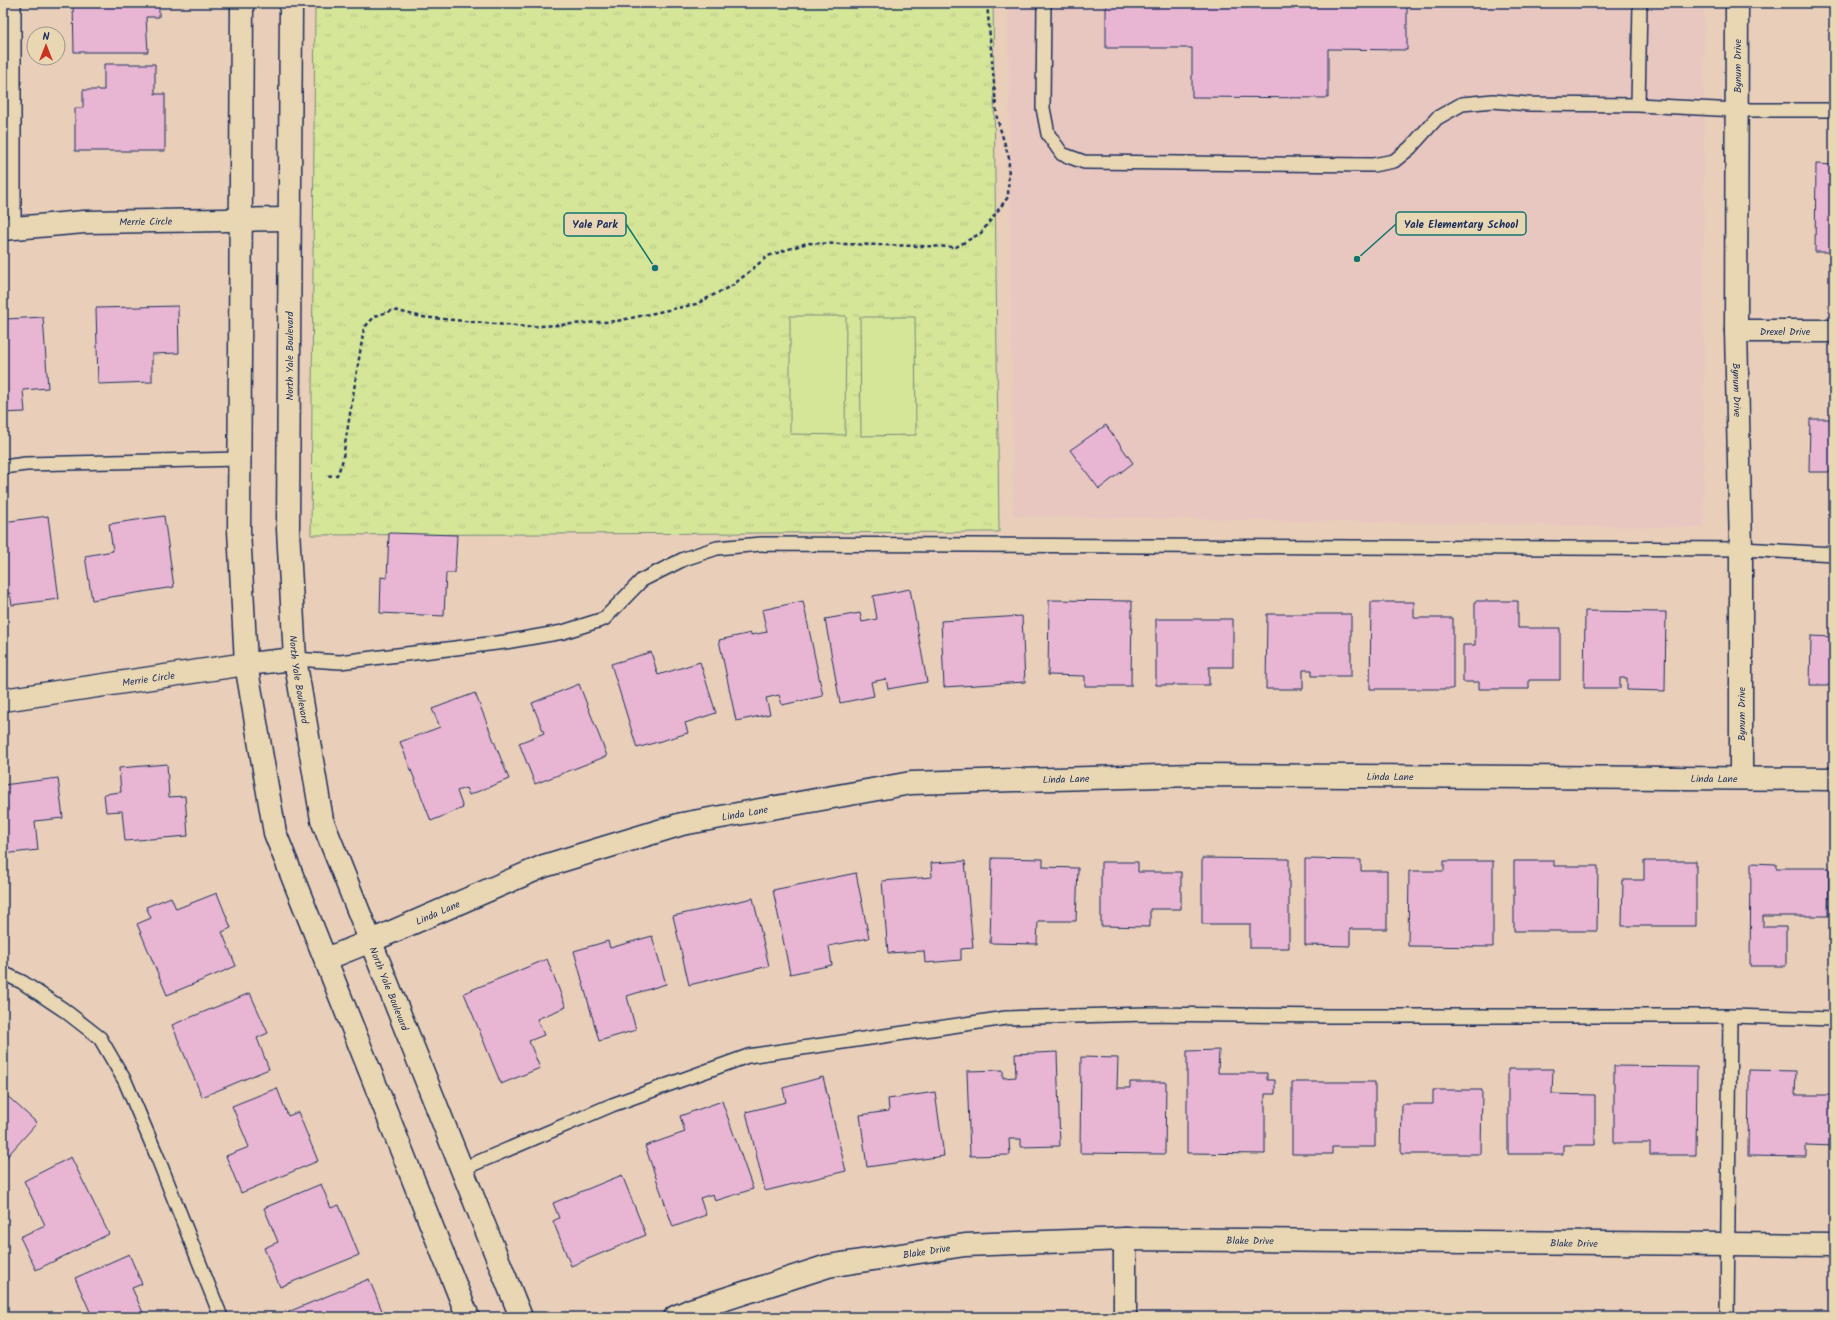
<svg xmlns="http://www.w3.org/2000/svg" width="1837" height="1320" viewBox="0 0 1837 1320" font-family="Kalam,sans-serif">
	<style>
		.built { fill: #e9c7c1 }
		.grass { fill: url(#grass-tufts); stroke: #788a7c }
		.pitch { fill: #d5e699; stroke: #788a7c }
		.building { fill: #e8b5d3; stroke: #1b2f5e }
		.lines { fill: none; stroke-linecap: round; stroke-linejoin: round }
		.lane-casing { stroke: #1b2f5e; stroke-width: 16 }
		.street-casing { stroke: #1b2f5e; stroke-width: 25 }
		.secondary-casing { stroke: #1b2f5e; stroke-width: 25 }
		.path { stroke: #1b2f5e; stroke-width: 2.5; stroke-dasharray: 4 3; stroke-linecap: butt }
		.lane { stroke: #e9d6b3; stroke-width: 13 }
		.street { stroke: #e9d6b3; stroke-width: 22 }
		.secondary { stroke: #e9d6b3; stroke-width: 22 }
		.labels { text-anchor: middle; stroke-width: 3.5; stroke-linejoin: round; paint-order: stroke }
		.street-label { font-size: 10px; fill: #1b2f5e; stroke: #e9d6b3 }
		.leader { fill: none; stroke: #0f766e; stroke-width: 1.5 }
		.callout-dot { fill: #0f766e; stroke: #e9d6b3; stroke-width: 1.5 }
		.callout { fill: #e9d6b3; stroke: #0f766e; stroke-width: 1.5 }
		.callout-label { font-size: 11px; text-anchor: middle; font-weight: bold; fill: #1b2f5e }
	</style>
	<defs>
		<pattern id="grass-tufts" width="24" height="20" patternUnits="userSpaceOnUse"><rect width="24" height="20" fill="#d5e699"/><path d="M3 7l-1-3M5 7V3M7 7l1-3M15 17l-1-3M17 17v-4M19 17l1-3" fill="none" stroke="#b6c686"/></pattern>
	</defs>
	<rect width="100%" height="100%" fill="#e9cfb9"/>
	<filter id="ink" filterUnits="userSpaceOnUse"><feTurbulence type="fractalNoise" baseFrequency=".025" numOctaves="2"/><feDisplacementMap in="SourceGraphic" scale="8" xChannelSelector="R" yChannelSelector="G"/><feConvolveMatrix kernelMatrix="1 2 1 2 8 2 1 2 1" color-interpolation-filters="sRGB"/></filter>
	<g filter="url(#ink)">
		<path class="built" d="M1008 3H1704V528L1013 516Z"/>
		<path class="grass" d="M315 3H993L999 532 311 535Z"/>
		<path class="pitch" d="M790 316H846L845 435 790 434Z
			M860 317H915L916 435 861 436Z"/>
		<path class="building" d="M73 3H159V17H146L148 52H74Z
			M1106 3H1407V50L1328 49V98L1192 97V48H1106Z
			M104 64H155V94H165V151H75V108H83V90H104Z
			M1816 164 1834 165V252H1815Z
			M178 306 179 353 152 354V382L98 384 96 308Z
			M5 311 6 319 43 317 48 388 23 390 25 412 3 413V312Z
			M1810 419H1834V472H1809Z
			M1106 425 1133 463 1099 489 1070 450Z
			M48 516 59 599 12 605 10 593 3 594V522Z
			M164 516 174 587 92 600 85 556 113 551 109 524Z
			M389 533 457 535 455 573H446L444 616 380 613 381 577 387 578Z
			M910 589 927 682 888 689 886 679 871 682 874 696 840 703 825 619 860 613 862 622 877 619 873 596Z
			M1049 600 1132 601 1131 686H1085V676L1048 675Z
			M803 601 823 696 782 705 779 695 766 698 770 714 736 721 719 640 751 633V635L767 632 762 610Z
			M1475 601H1518V628H1560V680H1529V689H1479V682H1463V645H1475Z
			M1371 602H1414V618H1453V689H1370Z
			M1585 611 1666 612 1665 691 1627 690V678H1620V688H1584Z
			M1267 614H1351V676H1312V670H1303V689H1266Z
			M1022 616 1025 682 944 687 941 621Z
			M1156 619H1233V667H1209V685H1156Z
			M1811 636 1834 637V685H1810Z
			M651 652 658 675 700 662 716 713 685 723 688 733 637 748 611 664Z
			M579 684 607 756 535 784 519 743 544 733 532 703Z
			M475 693 509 779 469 795 466 788 457 791 463 808 431 821 400 742 440 727 432 709Z
			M167 764 169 797 185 796 188 836 125 841 122 811 106 812 104 794 121 792 119 768Z
			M58 778 63 818 35 821 38 850 3 854V785Z
			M992 858 1043 859V867L1078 868 1076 921H1038L1037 944 990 943Z
			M1202 858 1289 859V948H1250V924H1202Z
			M1305 859 1361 860V871H1387V929H1350V946L1305 945Z
			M965 861 973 948 961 949V960L925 963 924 951 888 953 882 881 932 877 931 863Z
			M1444 861H1493V947L1408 946 1409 871H1444Z
			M1514 861H1554V866H1598L1597 931H1514Z
			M1644 861H1696V926H1622L1623 880H1644Z
			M1101 862H1138V872H1181V909H1150V927L1101 926Z
			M1751 863 1776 864V868H1829L1828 916H1763V927H1786V966H1750Z
			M856 873 869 938 829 946 832 965 790 974 773 890Z
			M217 893 231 928 222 932 236 966 167 995 137 924 151 918 146 907 171 897 176 909Z
			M753 898 769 966 689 985 673 916Z
			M652 936 666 984 627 996 636 1030 599 1041 574 951 608 941 610 948Z
			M547 959 566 1007 537 1019 544 1035 529 1041 540 1068 501 1084 464 993Z
			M250 993 268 1033 257 1038 269 1069 202 1097 172 1025Z
			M1219 1050 1218 1073H1267V1080H1275V1094H1265V1154L1187 1153V1051Z
			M1057 1052 1060 1146 1021 1147V1139H1009L1010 1155 970 1156 967 1071 1003 1070V1078L1016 1077 1015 1054Z
			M1081 1057 1118 1058 1117 1088H1130V1082H1166L1165 1154 1080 1153Z
			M1614 1066 1697 1067 1696 1155H1650V1143H1614Z
			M1508 1069H1553L1552 1094 1595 1095V1145H1563V1154H1508Z
			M1749 1070 1796 1071 1795 1095H1834V1146L1806 1145V1157L1748 1156Z
			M823 1077 846 1171 765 1191 746 1112 786 1102 783 1088Z
			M1292 1082H1375V1147H1332V1154H1292Z
			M277 1088 288 1116 298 1112 318 1161 241 1193 226 1156 249 1147 232 1106Z
			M1433 1090H1482L1481 1154H1401L1402 1104H1433Z
			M3 1092 37 1123 3 1161Z
			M935 1092 944 1156 867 1167 860 1115 889 1111 888 1099Z
			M722 1101 753 1189 715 1201 713 1194 700 1198 706 1215 673 1227 645 1146 685 1132 680 1116Z
			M71 1157 109 1234 36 1270 20 1237 45 1225 24 1181Z
			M622 1175 646 1235 571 1266 553 1221 559 1218 553 1203Z
			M321 1184 331 1208 339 1205 359 1255 280 1287 264 1248 278 1242 264 1208Z
			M129 1254 142 1284 132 1288 145 1317H89L92 1316 75 1278Z
			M369 1279 383 1313 374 1317H290L288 1312Z"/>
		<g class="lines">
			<g class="lane-casing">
				<path id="lane" d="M1044 3 1043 108 1048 134 1062 154 1084 162 1373 165 1394 161 1410 148 1437 118 1462 104 1493 101 1528 104 1638 105
					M1640 3 1638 105 1737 110H1834
					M14 228V3
					M3 467 26 464 239 459
					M295 659 340 662 505 642 563 632 604 619 642 580 684 559 717 548 761 544 1741 549 1834 554
					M3 973 22 982 64 1010 100 1038 125 1081 157 1156 221 1317
					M462 1169 612 1105 748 1056 1006 1018 1147 1014 1330 1016H1730L1834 1019
					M1727 1317 1730 1016"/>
			</g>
			<g class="street-casing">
				<g id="street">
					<path id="s1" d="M1737 3 1736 331 1741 549V778"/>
					<path id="s2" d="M3 229 84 222 289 219"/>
					<path id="s3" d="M1736 331H1834"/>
					<path id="s4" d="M3 700 246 664 295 659"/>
					<path id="s5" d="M326 959 371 941 544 866 682 824 911 783 1194 775 1834 779"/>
					<path d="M1125 1239V1317"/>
					<path id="s6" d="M675 1317 691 1310 828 1266 965 1245 1125 1239 1834 1245"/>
				</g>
			</g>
			<g class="secondary-casing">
				<g id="secondary">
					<path d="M242 3 239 530 246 664 260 746 275 833 468 1317"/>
					<path id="s7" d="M291 3 288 529 295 659 322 820 521 1317"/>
				</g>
			</g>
			<path class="path" d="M328 476 337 475 342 463 364 328 375 316 394 310 422 317 527 327 617 321 696 304 733 285 768 256 807 243 956 247 981 233 1008 197 1009 158 997 118 987 3"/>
			<use href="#lane" class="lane"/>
			<use href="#street" class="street"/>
			<use href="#secondary" class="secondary"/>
		</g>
	</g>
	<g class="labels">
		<g class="street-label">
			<text transform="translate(1737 66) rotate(-90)" y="4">Bynum Drive</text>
			<text dy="4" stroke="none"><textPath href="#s2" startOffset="143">Merrie Circle</textPath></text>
			<text dy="4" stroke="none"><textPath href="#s3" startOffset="49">Drexel Drive</textPath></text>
			<text transform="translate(289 356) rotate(-90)" y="4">North Yale Boulevard</text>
			<text dy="4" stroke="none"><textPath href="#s1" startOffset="387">Bynum Drive</textPath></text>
			<text dy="4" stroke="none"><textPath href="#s4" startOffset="147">Merrie Circle</textPath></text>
			<text dy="4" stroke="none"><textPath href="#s7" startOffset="677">North Yale Boulevard</textPath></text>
			<text transform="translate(1741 714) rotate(-90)" y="4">Bynum Drive</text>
			<text dy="4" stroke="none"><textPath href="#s5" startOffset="1093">Linda Lane</textPath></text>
			<text dy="4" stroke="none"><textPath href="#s5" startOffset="769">Linda Lane</textPath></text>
			<text dy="4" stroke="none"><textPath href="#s5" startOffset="1417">Linda Lane</textPath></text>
			<text dy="4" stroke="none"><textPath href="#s5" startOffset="445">Linda Lane</textPath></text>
			<text dy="4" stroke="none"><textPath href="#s5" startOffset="121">Linda Lane</textPath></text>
			<text dy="4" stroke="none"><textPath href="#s7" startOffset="1001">North Yale Boulevard</textPath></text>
			<text dy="4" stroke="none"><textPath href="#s6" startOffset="585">Blake Drive</textPath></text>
			<text dy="4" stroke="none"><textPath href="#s6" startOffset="909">Blake Drive</textPath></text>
			<text dy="4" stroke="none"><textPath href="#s6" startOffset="261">Blake Drive</textPath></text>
		</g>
	</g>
	<path class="leader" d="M1357 259L1396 224M655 268L626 224"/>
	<g class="callout-dot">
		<circle cx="1357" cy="259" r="4"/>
		<circle cx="655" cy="268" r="4"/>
	</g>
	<g class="callout">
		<rect x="1396" y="212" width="130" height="23" rx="4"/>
		<rect x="564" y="213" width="62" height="23" rx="4"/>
	</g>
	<g class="callout-label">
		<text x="1461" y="228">Yale Elementary School</text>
		<text x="595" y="228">Yale Park</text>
	</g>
	<rect width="1837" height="1320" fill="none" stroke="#e9d6b3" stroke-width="16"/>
	<rect x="8" y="8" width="1821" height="1304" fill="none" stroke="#1b2f5e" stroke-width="1.5" filter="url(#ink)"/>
	<g transform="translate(46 46)"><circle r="19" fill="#e9d6b3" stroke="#979391"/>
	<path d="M0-3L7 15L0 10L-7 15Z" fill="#c8321e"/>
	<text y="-6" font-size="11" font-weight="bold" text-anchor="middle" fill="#1b2f5e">N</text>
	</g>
</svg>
